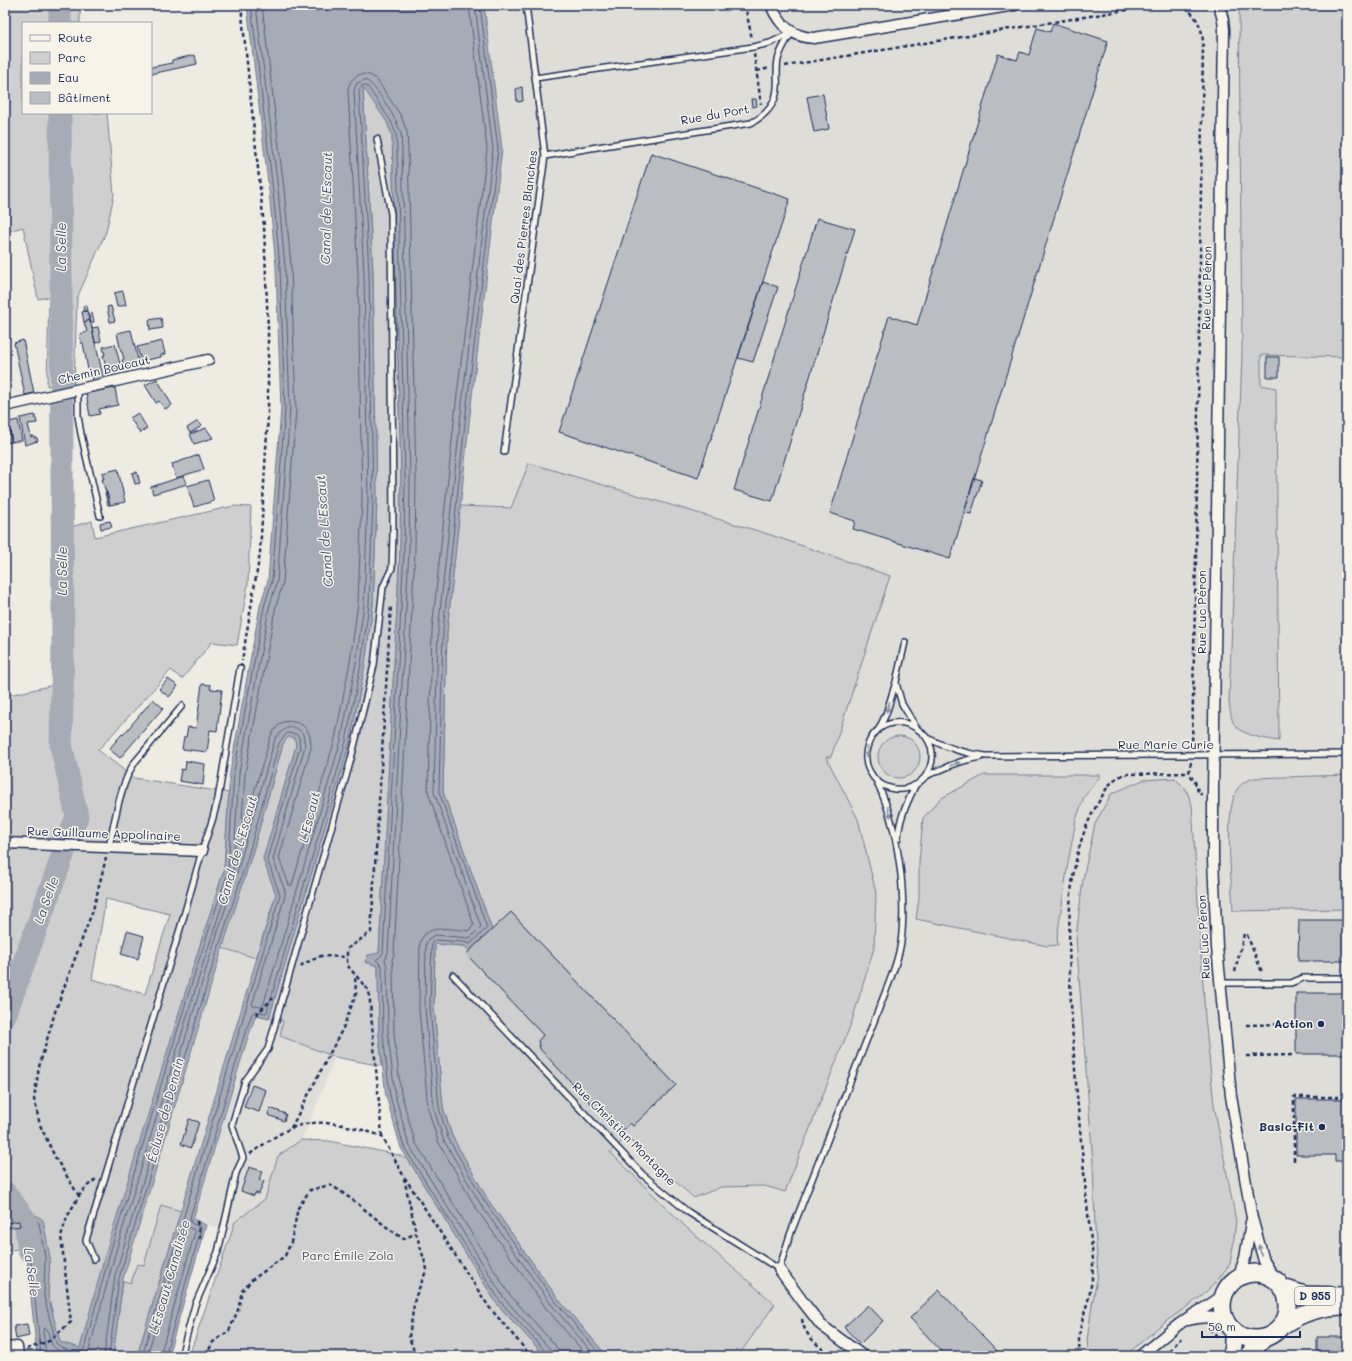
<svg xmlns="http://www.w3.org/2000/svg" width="1352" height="1361" viewBox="0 0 1352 1361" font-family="Mali,sans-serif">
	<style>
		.built { fill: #deddd8 }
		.green { fill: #cfcfcf; stroke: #757f96; fill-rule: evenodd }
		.water { fill: #a6abb5; stroke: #6e7992 }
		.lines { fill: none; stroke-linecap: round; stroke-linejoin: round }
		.shore { stroke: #536181; stroke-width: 1 }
		.river { stroke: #a6abb5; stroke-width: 23 }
		.building { fill: #babdc2; stroke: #1b2f5e }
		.service-casing { stroke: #1b2f5e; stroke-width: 8 }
		.minor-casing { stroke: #1b2f5e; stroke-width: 13 }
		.primary-casing { stroke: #1b2f5e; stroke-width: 20 }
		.path { stroke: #1b2f5e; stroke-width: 2.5; stroke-dasharray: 4 3; stroke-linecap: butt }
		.service { stroke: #f7f3e8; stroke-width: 5 }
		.minor { stroke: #f7f3e8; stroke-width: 10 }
		.primary { stroke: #f7f3e8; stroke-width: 17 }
		.oneway { fill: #8991a3 }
		.poi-dot { fill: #1b2f5e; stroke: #f7f3e8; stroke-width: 1.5 }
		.labels { text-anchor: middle; stroke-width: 3; stroke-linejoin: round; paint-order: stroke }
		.shield { fill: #f7f3e8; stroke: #5d6a87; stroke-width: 1 }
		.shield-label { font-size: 11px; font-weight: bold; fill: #1b2f5e }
		.street-label { font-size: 12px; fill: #1b2f5e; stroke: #f7f3e8 }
		.poi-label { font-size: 12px; font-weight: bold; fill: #1b2f5e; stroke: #f7f3e8; text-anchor: end }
		.park-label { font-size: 12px; fill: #3f4f75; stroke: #f7f3e8 }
		.water-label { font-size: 13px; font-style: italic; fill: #455478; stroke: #f7f3e8 }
	</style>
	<rect width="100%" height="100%" fill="#eeebe2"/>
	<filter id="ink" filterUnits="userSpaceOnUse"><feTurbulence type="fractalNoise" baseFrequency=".025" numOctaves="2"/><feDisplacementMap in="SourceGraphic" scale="8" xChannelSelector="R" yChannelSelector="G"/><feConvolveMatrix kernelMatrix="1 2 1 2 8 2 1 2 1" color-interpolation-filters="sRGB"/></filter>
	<g filter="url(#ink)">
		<path class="built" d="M484 5H1326L1347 11V1356H738L775 1303 687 1228 609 1152 692 1076 530 463 511 508 460 506 471 405 502 149Z
			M222 948 256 958 181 1211 161 1205 143 1266 137 1264 131 1283 123 1281Z
			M256 1015 283 1021 280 1036 335 1057 307 1129 301 1140 278 1156 265 1199 235 1222 232 1232 193 1220 248 1037Z"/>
		<path class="green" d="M5 5H80V23H23V113H107L114 195 106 232 77 298 74 384 47 386 49 297 38 299 23 227 5 232Z
			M1239 5H1347V357L1261 355V385L1276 388 1279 741C1267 739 1242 736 1234 724 1231 720 1230 708 1229 702L1242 354Z
			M363 86 387 122 392 135 401 475 400 550 379 954 368 955 365 962 378 966 379 1035 382 1066 335 1057 280 1036 283 1021 269 1018 350 742 365 664 373 605 377 500 373 273Z
			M529 463 765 533 890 576 831 757H826L858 819 876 893 874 948 852 1021 785 1192 765 1186 721 1187 694 1198 641 1151 627 1137 610 1152 687 1228 775 1304 738 1356H607L558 1299 488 1200 452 1136 443 1107 434 1007 435 944 464 946 492 930 443 792 447 632 460 506 511 508Z
			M234 506 251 507 248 584 237 645 212 642 182 679 171 670 98 750 134 778 229 793 224 870 194 964 80 1348H77L60 1342 48 1296 50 1257 22 1224 26 1248 5 1251V696L54 685 53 532 92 521 95 537ZM106 899 170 914 145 994 92 979Z
			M878 757a21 21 0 1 1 42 0a21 21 0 1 1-42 0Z
			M288 736 295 738 296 746 263 859 276 894 256 958 222 948 252 854 283 744Z
			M984 775H1101L1084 797 1076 820 1068 863 1057 938 1058 945 1047 946 916 919 919 898V863L923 818 940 799Z
			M1347 775V909L1233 911C1232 883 1223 808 1238 788 1243 782 1248 780 1254 778Z
			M1175 778 1186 789 1192 805 1205 1017 1214 1105 1236 1221 1233 1246 1230 1264 1217 1281 1202 1296 1161 1325 1125 1356H1089L1087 1340 1092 1305 1098 1274 1095 1228 1093 1163 1076 937 1083 879 1095 824 1111 794 1143 780Z
			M301 1140 329 1141 399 1155 409 1161 497 1304 545 1356H189L235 1222 265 1199 278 1156Z
			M161 1205 181 1211 137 1356H113L123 1281 131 1283 137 1264 144 1265Z"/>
		<path class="water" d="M247 5H484L502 149 471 405 447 632 443 792 492 930 470 951 464 946 435 944 434 1007 443 1107 452 1136 488 1200 558 1299 607 1356H545L497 1304 401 1148 386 1096 379 1035 378 966 365 962 368 955 379 953 400 550 401 475 392 135 387 122 363 87 373 273 377 500 373 605 365 664 350 742 269 1018 256 1015 248 1037 193 1219 206 1225 168 1356H137L276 894 263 859 296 746 295 738 288 737 283 744 252 854 215 972 123 1279 113 1356H37L26 1248 22 1224 30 1211 43 1220 50 1257 48 1296 60 1342 80 1348 106 1252 194 964 224 870 230 772 260 606 268 580 281 409 276 267 269 191Z"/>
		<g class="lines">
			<path class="shore" d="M256 5 278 190 285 267 290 409 277 582 269 608 239 773 233 872 234 873H237L275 739C282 729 293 721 303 734L305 746 273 859 285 891V896L252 1005 253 1006 262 1007 263 1006 341 740 356 663 364 604 368 500 364 274 354 90 357 83 365 80C375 83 399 123 401 134 402 139 401 144 402 149L410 475 409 550 388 953 385 960 387 966 388 1035 395 1095 409 1145 504 1298 550 1349 552 1356
				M262 5 284 189 291 266 296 410 283 582 275 610 245 774 242 820 244 822 246 820 271 735C274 731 277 726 281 723 285 721 289 721 294 722 308 725 311 734 311 748L279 858 289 885H292L335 739 350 662 358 603 362 500 358 274 348 90C350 74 366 69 377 80L401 116 407 132 408 149 416 475 415 550 394 954 392 960 393 967 394 1034 401 1093 415 1142 509 1294 555 1345 558 1350V1356
				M469 5 487 149 456 403 432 630 428 792 474 925 468 931C452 929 424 923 420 944L419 1009 428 1109 438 1141 476 1208 546 1308 587 1356
				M475 5 493 149 462 404 438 631 434 792 481 927 470 938 435 935 428 939 426 944 425 1008 434 1109 443 1139 481 1205 551 1304 595 1356
				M480 5 498 149 467 404 443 631 439 792 487 928 470 944 464 942 436 940 432 942 430 1008 439 1108 448 1138 485 1202 555 1301 602 1356
				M41 1356 27 1224 32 1218 39 1223 45 1257 44 1297 56 1343C61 1349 74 1353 81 1352L84 1349 110 1253 197 966 228 872 234 772 264 607 272 581 285 409 280 267 273 191 251 5
				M46 1356 43 1330 45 1328 47 1329C53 1350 52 1349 73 1356
				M84 1356 89 1350 115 1254 202 967 225 896 228 895 229 897 206 969 115 1276 104 1356
				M109 1356 119 1278 211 971 249 853 279 743 287 733 296 734 299 737 300 747 267 859 280 895 142 1356
				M147 1356 185 1228 188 1227 194 1230 195 1232 160 1356
				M165 1356 201 1229 200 1227 191 1223 190 1218 244 1036 252 1014 255 1011 265 1013 267 1012 346 741 361 664 369 604 373 500 369 273 359 90 361 86 364 85 368 87 391 121 396 134 397 150 405 475 404 550 383 953 381 956 376 960 382 966 383 1035 390 1096 404 1147 500 1301 546 1352 547 1356"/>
			<path class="river" d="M60 5V23
				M5 1015 77 816 61 745 63 643 60 113
				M5 1193 25 1219 29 1250"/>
		</g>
		<path class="building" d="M1053 23 1108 41 950 559 853 529 855 521 830 513 889 316 917 325 998 54 1017 60 1020 52 1029 55 1037 28 1050 32Z
			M195 55 197 64 151 74V67L172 63V60Z
			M522 87 523 101 517 102 516 89Z
			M823 94 829 129 814 132 807 97Z
			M751 99H756L757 106 752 107Z
			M651 153 790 199 698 478 559 432Z
			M817 218 855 229 772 501 734 490Z
			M763 282 778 287 753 362 738 358Z
			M123 291 126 305 117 307 114 293Z
			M86 305 87 311H84L83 306Z
			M111 306 115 321 110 322 107 307Z
			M87 311 90 320 84 322 82 312Z
			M92 313 94 322 90 323 88 314Z
			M161 318 163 328 150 330 149 320Z
			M90 320 104 380 93 382 92 375H89L83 343H81L80 334 87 332 84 322Z
			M5 322 9 338 5 339Z
			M98 327 101 341 95 343 92 328Z
			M131 330 139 364 124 367 122 360 124 359 122 352H121L117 333Z
			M23 340 34 393 25 395 14 343Z
			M162 341 165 354 161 355V357L141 361 137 347Z
			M115 344 121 368 107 371 103 355H105L103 347Z
			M1267 357H1279V377H1267Z
			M157 379 172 405 165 409 159 401 156 403 145 385Z
			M115 388 118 405 99 409 100 414 90 416 86 393Z
			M138 413 147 428 140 433 130 418Z
			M35 415 37 423 28 424 31 437 34 436V438H37L38 441 25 445 20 418Z
			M18 420 22 440 12 442 8 422Z
			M198 421 202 426 190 433 187 428Z
			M8 422 12 442 5 443V423Z
			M206 428 213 438 194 444 190 434Z
			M199 455 204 469 176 478 172 464Z
			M118 469 125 502 110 505 102 479H104L102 473Z
			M137 472 140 483 135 484 132 473Z
			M184 476 187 484 153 494 151 487Z
			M974 478 982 480 971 514 964 512Z
			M208 480 214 501 194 507 187 486Z
			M107 492 110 505H108L105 493Z
			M110 521 112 527 101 529 100 523Z
			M168 679 178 686 169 697 159 689Z
			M202 684 211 685 210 689 222 690 217 731 210 730 207 752 182 749 184 737H186L188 727 196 728Z
			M153 699 163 708 120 758 109 749 122 734 123 735Z
			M186 761 205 764 203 785 179 781 181 769 185 770Z
			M511 912 676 1085 633 1126 630 1123 625 1129 616 1130 540 1049 538 1041 543 1035 466 954Z
			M1299 920H1347V961H1298Z
			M127 931 144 936 138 959 121 954Z
			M1296 993H1347V1054H1296Z
			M252 1085 266 1090 259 1112 244 1107Z
			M1296 1099H1347V1161H1335V1155H1296Z
			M270 1108 286 1114 284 1121 268 1115Z
			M189 1119 199 1122 191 1148 181 1144Z
			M249 1167 262 1171 259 1180 264 1181 259 1194 255 1193 254 1196 241 1191Z
			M19 1221 20 1226 7 1228V1223Z
			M939 1290 1002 1356H946L910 1318Z
			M868 1305 883 1321 860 1344 844 1327Z
			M27 1324 29 1336 16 1339 14 1326Z
			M1317 1337H1347V1356H1317Z"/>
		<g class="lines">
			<g class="service-casing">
				<path id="service" d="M535 78 753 47 770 43 791 33
					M545 156 597 147 751 123C765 116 776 104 777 88 778 79 776 69 778 60 780 50 786 41 792 32
					M78 390V416L81 434 100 516
					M504 452 545 156 526 5
					M896 683 902 704 916 727
					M879 729 886 714 896 682 905 642
					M927 738C945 747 966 754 986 756L1347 754
					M925 777C953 736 892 700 870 740 865 750 864 762 870 772 878 788 899 794 915 785 918 784 921 781 924 778 928 774 935 772 940 770 953 764 967 759 981 757
					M898 838C899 819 907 803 915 786
					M109 847C115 820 120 784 135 762L182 706
					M453 975 643 1175 688 1212 779 1269 790 1235 889 983C894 970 899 956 901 942 904 919 903 897 901 875 897 841 891 811 876 780
					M1220 983H1291L1303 978H1347
					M94 1259 86 1240 183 919 202 851 212 821 218 799 240 668
					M181 1356 195 1305 218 1252 236 1173 243 1158 232 1125 245 1081 268 1049 351 759 374 665 383 587 392 568 393 532 391 214 377 139"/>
			</g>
			<g class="minor-casing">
				<path id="minor" d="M771 5C779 25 792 37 814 38L1015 5
					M1219 5 1223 20 1224 29 1213 793V860L1217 947 1231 1096 1252 1218 1264 1261 1275 1279
					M5 406 208 360
					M5 843 202 851
					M779 1269 803 1302 821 1325 863 1356
					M1238 1278 1245 1258 1251 1222
					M1188 1320C1201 1316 1214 1316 1226 1322
					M5 1348 17 1347 18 1356
					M1140 1356C1155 1344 1169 1331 1185 1320 1198 1311 1212 1305 1224 1294"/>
			</g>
			<g class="primary-casing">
				<path id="primary" d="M1222 1306a33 33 0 1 1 66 0a33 33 0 1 1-66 0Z
					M1283 1288 1305 1295 1344 1296
					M1281 1326C1303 1312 1321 1306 1347 1306
					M1231 1356 1233 1346V1330
					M1248 1356 1264 1338"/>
			</g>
			<path class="path" d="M241 5 264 226 268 329V415L260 553 242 661
				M745 5 752 39
				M1178 5C1194 10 1202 25 1203 42L1196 555 1192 747
				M754 54 761 104
				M785 66 1157 5
				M757 71 770 68
				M1191 762 1189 773 1195 782 1199 794H1202
				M301 967 303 964 321 956 347 957
				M1235 972 1244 934 1247 935 1262 972
				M256 1015 273 998
				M1246 1025 1293 1024
				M1246 1056 1295 1055
				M291 1128 343 1028 356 994 355 975
				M1271 1128 1293 1127
				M382 1136 369 991 347 965V949L371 932 391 605
				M250 1154C263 1145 277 1134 292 1128 321 1116 354 1127 382 1136L403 1175 489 1307 531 1356
				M1294 1161V1097H1347
				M404 1178 416 1233 427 1269 415 1298 409 1337 416 1356
				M79 1196 55 1157 40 1125 34 1099 39 1067 55 1012 93 910 106 858
				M197 1221 201 1242
				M802 1319C804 1336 819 1346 831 1356
				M1209 1329 1215 1334 1218 1338
				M27 1349 49 1341 71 1322 61 1236 67 1217 79 1196 86 1187 96 1179
				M206 1356 213 1342 229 1331 238 1310 242 1291 252 1280 285 1256 291 1242 298 1208 310 1190 330 1185C357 1200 378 1223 404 1239L416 1233
				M1081 1356C1075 1336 1084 1316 1089 1297 1091 1287 1093 1274 1093 1264 1093 1253 1091 1242 1090 1231 1087 1207 1085 1184 1083 1161 1077 1100 1072 1039 1070 977 1068 918 1067 855 1098 803 1106 790 1111 777 1127 774L1189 773
				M1165 1356 1181 1338"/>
			<use href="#service" class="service"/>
			<use href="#minor" class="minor"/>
			<use href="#primary" class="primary"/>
		</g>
		<defs><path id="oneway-solid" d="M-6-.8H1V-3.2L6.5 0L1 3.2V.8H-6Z"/></defs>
		<g class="oneway">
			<use href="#oneway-solid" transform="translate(888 707) rotate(105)"/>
			<use href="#oneway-solid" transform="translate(867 752) rotate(97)"/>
			<use href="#oneway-solid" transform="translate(955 764) rotate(-19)"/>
			<use href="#oneway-solid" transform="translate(889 812) rotate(73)"/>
			<use href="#oneway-solid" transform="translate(1260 1250) rotate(-105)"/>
		</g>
	</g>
	<g class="poi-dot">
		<circle cx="1321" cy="1024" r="4"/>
		<circle cx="1322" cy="1127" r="4"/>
	</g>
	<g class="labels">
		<rect class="shield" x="1295" y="1287" width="40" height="18" rx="3"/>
		<g class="shield-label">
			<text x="1315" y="1300">D 955</text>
		</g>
		<g class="street-label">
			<text transform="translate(715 115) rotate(-10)" y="4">Rue du Port</text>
			<text transform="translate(524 227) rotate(-83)" y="4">Quai des Pierres Blanches</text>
			<text transform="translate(1207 288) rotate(-89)" y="4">Rue Luc Péron</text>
			<text transform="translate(104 370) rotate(-13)" y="4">Chemin Boucaut</text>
			<text transform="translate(1202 612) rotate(-90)" y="4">Rue Luc Péron</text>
			<text x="1166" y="749">Rue Marie Curie</text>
			<text transform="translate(104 834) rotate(2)" y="4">Rue Guillaume Appolinaire</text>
			<text transform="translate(1204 937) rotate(-93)" y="4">Rue Luc Péron</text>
			<text transform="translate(624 1134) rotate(45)" y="4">Rue Christian Montagne</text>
		</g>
		<g class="poi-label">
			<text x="1313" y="1028">Action</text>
			<text x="1314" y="1131">Basic-Fit</text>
		</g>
		<g class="park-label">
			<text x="348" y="1260">Parc Émile Zola</text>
		</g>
		<g class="water-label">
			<text transform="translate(326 208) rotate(-89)" y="5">Canal de L'Escaut</text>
			<text transform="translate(61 247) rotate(-90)" y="5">La Selle</text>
			<text transform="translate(324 531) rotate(-94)" y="5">Canal de L'Escaut</text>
			<text transform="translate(62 571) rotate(-90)" y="5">La Selle</text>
			<text transform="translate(309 817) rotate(-76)" y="5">L'Escaut</text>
			<text transform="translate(237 850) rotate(-74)" y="5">Canal de L'Escaut</text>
			<text transform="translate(46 900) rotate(-70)" y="5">La Selle</text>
			<text transform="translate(165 1110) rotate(-75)" y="5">Écluse de Denain</text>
			<text transform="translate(32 1272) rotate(82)" y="5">La Selle</text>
			<text transform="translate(169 1277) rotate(-74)" y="5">L'Escaut Canalisée</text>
		</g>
	</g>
	<rect width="1352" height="1361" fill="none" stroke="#f7f3e8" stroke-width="20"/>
	<rect x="10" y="10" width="1332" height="1341" fill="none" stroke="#1b2f5e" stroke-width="1.5" filter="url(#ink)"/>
	<rect x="22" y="22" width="130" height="92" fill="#f7f3e8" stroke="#9fa5b1"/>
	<rect x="30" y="35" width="20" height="6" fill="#f7f3e8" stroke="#9fa5b1"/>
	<text x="58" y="42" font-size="12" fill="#1b2f5e">Route</text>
	<rect x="30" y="52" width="20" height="12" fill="#cfcfcf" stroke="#9fa5b1"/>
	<text x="58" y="62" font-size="12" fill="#1b2f5e">Parc</text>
	<rect x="30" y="72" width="20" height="12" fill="#a6abb5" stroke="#9fa5b1"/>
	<text x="58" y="82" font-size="12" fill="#1b2f5e">Eau</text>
	<rect x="30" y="92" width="20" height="12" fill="#babdc2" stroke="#9fa5b1"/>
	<text x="58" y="102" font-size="12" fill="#1b2f5e">Bâtiment</text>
	<path d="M1202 1331v6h98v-6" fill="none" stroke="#1b2f5e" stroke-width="2"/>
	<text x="1208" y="1331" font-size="12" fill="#1b2f5e" stroke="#f7f3e8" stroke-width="3" paint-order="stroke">50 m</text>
</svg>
